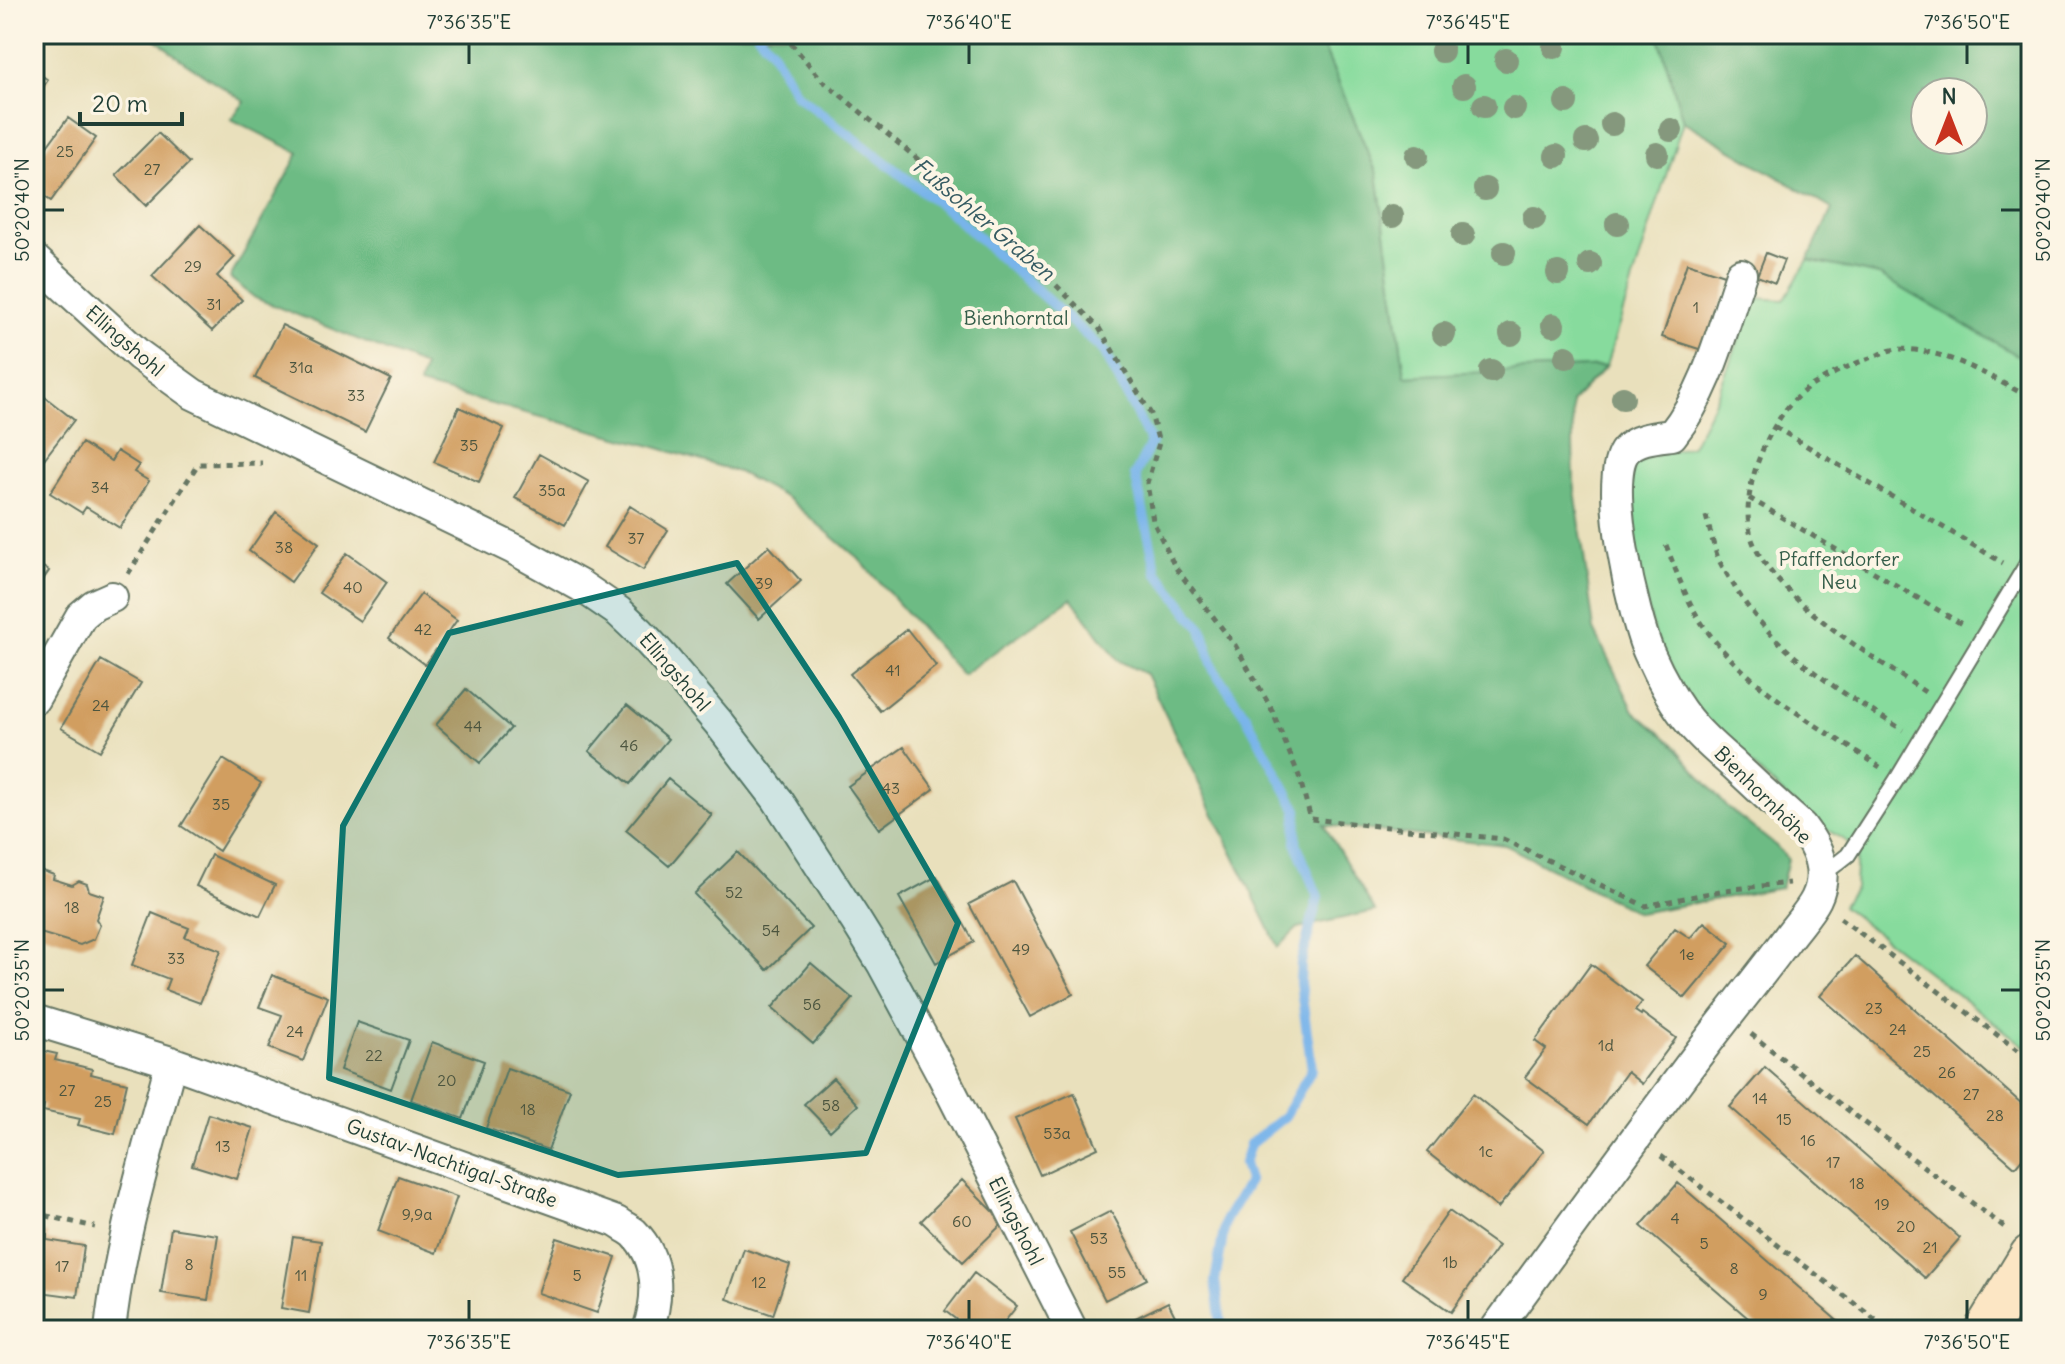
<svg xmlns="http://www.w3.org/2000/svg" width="2065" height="1364" viewBox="0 0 2065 1364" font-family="Delius,sans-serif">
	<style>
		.green { fill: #87db9d; stroke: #538c68; stroke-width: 2 }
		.forest { fill: #6dbb84; stroke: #467c5c; stroke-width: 2; fill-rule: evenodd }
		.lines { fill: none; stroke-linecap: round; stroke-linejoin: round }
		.stream { stroke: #78b4ea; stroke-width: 10 }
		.building { fill: #d19e60 }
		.lane-casing { stroke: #667664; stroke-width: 18 }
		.street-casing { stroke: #667664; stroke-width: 34 }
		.secondary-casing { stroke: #667664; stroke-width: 46 }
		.path { stroke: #667664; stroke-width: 5; stroke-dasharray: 6 6; stroke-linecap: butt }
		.lane { stroke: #fff; stroke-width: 14 }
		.street { stroke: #fff; stroke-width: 30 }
		.secondary { stroke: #fce6c4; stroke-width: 42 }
		.tree { fill: #85987d }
		.marked { fill: #0f766e; fill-opacity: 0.2; stroke: #0f766e; stroke-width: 6; stroke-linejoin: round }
		.ticks { fill: none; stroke: #1f3d34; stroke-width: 3 }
		.labels { text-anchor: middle; stroke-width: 8; stroke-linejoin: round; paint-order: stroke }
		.number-label { font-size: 16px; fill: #4c553f }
		.park-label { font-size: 20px; fill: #345d49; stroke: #fcf5e5 }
		.street-label { font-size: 20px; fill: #1f3d34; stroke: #fcf5e5 }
		.water-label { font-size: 22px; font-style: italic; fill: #355b62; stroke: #fcf5e5 }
		.neatline { fill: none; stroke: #1f3d34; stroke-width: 3 }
		.ticks-label { font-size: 20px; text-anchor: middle; fill: #1f3d34 }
	</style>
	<rect width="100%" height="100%" fill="#fcf5e5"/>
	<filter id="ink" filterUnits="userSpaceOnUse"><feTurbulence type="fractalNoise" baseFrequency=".0125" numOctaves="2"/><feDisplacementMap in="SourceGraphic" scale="16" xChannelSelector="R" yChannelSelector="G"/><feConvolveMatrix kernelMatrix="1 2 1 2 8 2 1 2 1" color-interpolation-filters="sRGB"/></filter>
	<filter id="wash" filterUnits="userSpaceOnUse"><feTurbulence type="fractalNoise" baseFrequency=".006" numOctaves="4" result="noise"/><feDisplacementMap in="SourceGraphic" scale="32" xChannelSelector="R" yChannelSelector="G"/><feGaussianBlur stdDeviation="1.8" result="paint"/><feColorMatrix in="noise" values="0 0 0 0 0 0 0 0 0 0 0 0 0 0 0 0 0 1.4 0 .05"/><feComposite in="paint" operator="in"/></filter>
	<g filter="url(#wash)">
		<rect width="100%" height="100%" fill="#e9e0bc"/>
		<path class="green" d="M1318 34H1655L1659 37 1683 121 1606 366 1405 376 1377 174Z
			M1808 260 1879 275 2031 363V1051L1842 906 1855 888 1857 848 1808 818 1705 720 1678 682 1654 633 1638 571 1630 495 1631 468 1644 458 1692 446 1715 401 1755 298 1784 300Z"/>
		<path class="forest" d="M150 34H1318L1377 174 1405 376 1606 366 1572 402 1574 482 1594 630 1634 711 1672 743 1727 807 1776 846 1788 859 1781 888 1638 913 1505 845 1324 825 1375 911 1298 928 1278 947 1146 674 1119 661 1071 598 962 675 858 558 787 498 738 472 656 447 419 385 424 366 255 298 230 278 299 153 231 119 245 102 180 59Z
			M1655 34H2031V363L1879 275 1808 260 1832 209 1683 121 1659 37ZM1925 92H1973V140H1925Z"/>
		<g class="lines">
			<path class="stream" d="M758 34 771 49 796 94 950 212 1104 351 1151 443 1135 475 1157 572 1202 629 1214 670 1246 716 1297 810 1296 843 1318 897 1301 963 1300 983 1312 1069 1285 1116 1250 1144 1244 1163 1249 1181 1226 1219 1215 1281 1222 1330"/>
		</g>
		<g id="blocks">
			<path class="building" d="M34 70 48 80 34 99Z
				M68 118 96 138 51 201 34 189V164Z
				M158 133 189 163 146 206 116 175Z
				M200 225 235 257 217 276 242 300 212 331 152 276Z
				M1766 253 1784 260 1775 283 1757 276Z
				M1687 263 1730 277 1705 351 1662 337Z
				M282 325 391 379 365 432 255 378Z
				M36 390 74 420 34 472V393Z
				M459 407 504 428 479 482 434 462Z
				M82 443 111 461 117 451 139 465 134 472 149 481 120 528 86 507 82 513 50 493Z
				M539 454 589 482 565 525 515 498Z
				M630 506 668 530 643 570 605 547Z
				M276 512 319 543 291 582 249 551Z
				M769 546 801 581 759 619 727 584Z
				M347 553 387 582 360 621 319 593Z
				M34 561 49 571 34 593Z
				M421 594 457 620 425 665 389 638Z
				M907 629 936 666 880 711 850 674Z
				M101 660 141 683 100 751 61 728Z
				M466 689 511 728 480 763 436 725Z
				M627 705 668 739 630 784 589 751Z
				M904 747 934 789 879 829 848 786Z
				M223 759 261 783 219 851 181 826Z
				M668 779 712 815 669 866 626 830Z
				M738 852 811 928 767 970 694 894Z
				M211 855 275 885 260 916 196 886Z
				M34 868 54 875 53 879 72 885 79 881 87 884 89 891 104 896 96 919 100 925 94 939 80 945 40 933 37 926 34 927Z
				M937 876 974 942 936 963 899 897Z
				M1013 881 1073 994 1030 1017 969 904Z
				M152 913 189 928 185 937 221 950 200 1003 165 990 169 979 132 965Z
				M1704 922 1731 943 1685 998 1644 966 1675 928 1690 938Z
				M1855 956 2031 1112V1148L2015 1167 1820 996Z
				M811 963 853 999 813 1044 772 1008Z
				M1591 964 1642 1002 1635 1011 1641 1015 1642 1013 1676 1038 1642 1084 1627 1072 1589 1124 1525 1077 1546 1049 1535 1041Z
				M272 975 328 997 303 1061 269 1048 282 1015 259 1007Z
				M357 1022 409 1040 391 1089 340 1070Z
				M432 1042 484 1061 463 1119 411 1100Z
				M34 1049 57 1054 55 1060 92 1069 91 1074 127 1083 115 1134 78 1125 80 1119 43 1111 44 1105 34 1103Z
				M1765 1067 1960 1238 1925 1278 1730 1107Z
				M507 1068 570 1090 548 1150 486 1128Z
				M833 1078 858 1105 830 1131 804 1104Z
				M1074 1093 1098 1148 1040 1175 1015 1119Z
				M1473 1094 1544 1151 1498 1208 1427 1152Z
				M208 1114 253 1128 237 1179 192 1165Z
				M398 1176 457 1197 436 1253 378 1231Z
				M962 1180 1004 1222 963 1262 921 1221Z
				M1678 1183 1708 1209 1848 1330H1762L1641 1226Z
				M1111 1211 1147 1279 1105 1300 1070 1232Z
				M1449 1211 1498 1246 1451 1312 1402 1278Z
				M171 1228 218 1235 208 1300 161 1293Z
				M34 1232 47 1234V1240L84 1246 77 1297 40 1292V1287L34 1286Z
				M293 1237 321 1241 309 1313 281 1308Z
				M557 1238 616 1257 597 1313 538 1293Z
				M744 1249 790 1265 773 1315 727 1299Z
				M974 1273 1017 1306 998 1330H970L945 1311Z
				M1168 1302 1182 1330H1111Z"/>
		</g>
	</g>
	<g filter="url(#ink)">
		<use href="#blocks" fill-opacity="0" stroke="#667664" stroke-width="2"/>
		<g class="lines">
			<g class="lane-casing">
				<path id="lane" d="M1822 871 1834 866 1848 855 1897 779 2031 557"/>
			</g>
			<g class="street-casing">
				<path id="street" d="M34 259 139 355 193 394 514 549 581 586 619 612 639 631 662 656 718 722 777 799 856 921 882 963 942 1074 1072 1330
					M34 699 81 616 94 605 112 597
					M34 1020 171 1062 617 1222C622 1226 629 1229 634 1233 660 1259 659 1297 648 1330
					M110 1330C120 1239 148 1150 171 1062
					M1495 1330C1566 1233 1636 1136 1709 1040 1735 1006 1762 973 1787 939 1796 926 1809 913 1816 899 1829 872 1818 848 1801 826 1778 806 1755 785 1733 764 1719 752 1705 740 1693 726 1676 707 1659 676 1649 653 1634 619 1601 478 1626 450 1637 438 1656 437 1672 435 1709 389 1722 329 1741 274"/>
			</g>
			<g class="secondary-casing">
				<path id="secondary" d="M1986 1330 2031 1256"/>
			</g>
			<path class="path" d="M783 34 822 80 990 219 1099 328 1151 414 1159 443 1147 483 1153 521 1175 567 1235 645 1271 708 1299 776 1311 819 1503 839 1645 906 1725 890 1789 883
				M1775 427 2003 563
				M1749 498 1965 626
				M1706 516C1710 530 1713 545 1718 558 1723 569 1731 580 1737 591 1778 655 1839 691 1903 730
				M1666 545C1676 571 1685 596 1699 619 1741 685 1816 724 1880 767
				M128 574 198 464 262 463
				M1925 692C1874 657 1776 600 1753 542 1736 498 1766 427 1797 397 1811 383 1848 366 1867 359 1877 356 1891 348 1901 349 1949 350 1990 377 2031 398
				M1840 918 2031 1060
				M1751 1034 1832 1098 2007 1229
				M1661 1156 1889 1330
				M34 1213 95 1227"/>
			<use href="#lane" class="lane"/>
			<use href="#street" class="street"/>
			<use href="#secondary" class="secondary"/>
		</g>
		<g class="tree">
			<circle cx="1554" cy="47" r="12"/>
			<circle cx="1442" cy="51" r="12"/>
			<circle cx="1506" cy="60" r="12"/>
			<circle cx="1464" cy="86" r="12"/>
			<circle cx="1566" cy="102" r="12"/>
			<circle cx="1484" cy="106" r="12"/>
			<circle cx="1514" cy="108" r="12"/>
			<circle cx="1612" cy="124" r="12"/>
			<circle cx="1671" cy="130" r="12"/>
			<circle cx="1586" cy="141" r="12"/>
			<circle cx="1657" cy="154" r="12"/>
			<circle cx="1417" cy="156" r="12"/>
			<circle cx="1556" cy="156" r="12"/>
			<circle cx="1485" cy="189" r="12"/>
			<circle cx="1392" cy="216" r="12"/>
			<circle cx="1534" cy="218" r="12"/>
			<circle cx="1617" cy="224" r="12"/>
			<circle cx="1463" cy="235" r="12"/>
			<circle cx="1504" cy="253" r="12"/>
			<circle cx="1590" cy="264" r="12"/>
			<circle cx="1558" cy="273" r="12"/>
			<circle cx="1553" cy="325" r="12"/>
			<circle cx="1444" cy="334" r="12"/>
			<circle cx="1511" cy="334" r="12"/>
			<circle cx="1566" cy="357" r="12"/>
			<circle cx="1491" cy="371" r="12"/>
			<circle cx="1623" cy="398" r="12"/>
		</g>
	</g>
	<path class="marked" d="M737 563 839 717 958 923 866 1153 618 1175 329 1078 343 826 449 633Z"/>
	<path class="ticks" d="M469 44V64M969 44V64M1468 44V64M1967 44V64M44 210H64M2001 210H2021M44 990H64M2001 990H2021M469 1300V1320M969 1300V1320M1468 1300V1320M1967 1300V1320"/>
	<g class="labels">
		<g class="number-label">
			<text x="65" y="157">25</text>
			<text x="152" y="175">27</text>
			<text x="193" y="272">29</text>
			<text x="214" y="310">31</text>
			<text x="1696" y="313">1</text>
			<text x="301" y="373">31a</text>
			<text x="356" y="401">33</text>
			<text x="469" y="451">35</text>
			<text x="100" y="493">34</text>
			<text x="552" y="496">35a</text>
			<text x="636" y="544">37</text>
			<text x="284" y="553">38</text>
			<text x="764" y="589">39</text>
			<text x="353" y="593">40</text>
			<text x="423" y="635">42</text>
			<text x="893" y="676">41</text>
			<text x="101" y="711">24</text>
			<text x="473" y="732">44</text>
			<text x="629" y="751">46</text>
			<text x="891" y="794">43</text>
			<text x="221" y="810">35</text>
			<text x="734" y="898">52</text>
			<text x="72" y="913">18</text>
			<text x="771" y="936">54</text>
			<text x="1021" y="955">49</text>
			<text x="1687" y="960">1e</text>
			<text x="176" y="964">33</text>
			<text x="812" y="1010">56</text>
			<text x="1874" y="1014">23</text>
			<text x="1898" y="1035">24</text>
			<text x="295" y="1037">24</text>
			<text x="1606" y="1051">1d</text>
			<text x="1922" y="1057">25</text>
			<text x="374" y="1061">22</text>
			<text x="1947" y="1078">26</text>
			<text x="447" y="1086">20</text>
			<text x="67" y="1096">27</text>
			<text x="1971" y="1100">27</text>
			<text x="1760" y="1104">14</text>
			<text x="103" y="1107">25</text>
			<text x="831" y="1111">58</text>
			<text x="528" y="1115">18</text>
			<text x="1995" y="1121">28</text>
			<text x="1784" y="1125">15</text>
			<text x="1057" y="1139">53a</text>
			<text x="1808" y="1146">16</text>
			<text x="223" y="1152">13</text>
			<text x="1486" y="1157">1c</text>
			<text x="1833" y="1168">17</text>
			<text x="1857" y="1189">18</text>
			<text x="1882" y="1210">19</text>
			<text x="417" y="1220">9,9a</text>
			<text x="1675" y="1224">4</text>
			<text x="962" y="1227">60</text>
			<text x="1906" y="1232">20</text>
			<text x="1099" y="1244">53</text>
			<text x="1704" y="1249">5</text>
			<text x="1930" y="1253">21</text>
			<text x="1450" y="1268">1b</text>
			<text x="189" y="1270">8</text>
			<text x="62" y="1272">17</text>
			<text x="1734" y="1274">8</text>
			<text x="1117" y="1278">55</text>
			<text x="301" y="1281">11</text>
			<text x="577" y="1281">5</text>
			<text x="759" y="1288">12</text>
			<text x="1763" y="1300">9</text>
		</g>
		<g class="park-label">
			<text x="1016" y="325">Bienhorntal</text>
			<text x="1839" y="566">Pfaffendorfer<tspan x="1839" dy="23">Neu</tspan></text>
		</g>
		<g class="street-label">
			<text transform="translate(125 341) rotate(41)" y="7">Ellingshohl</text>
			<text transform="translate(675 672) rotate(49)" y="7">Ellingshohl</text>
			<text transform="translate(1763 795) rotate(45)" y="7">Bienhornhöhe</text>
			<text transform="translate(452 1163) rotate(20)" y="7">Gustav-Nachtigal-Straße</text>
			<text transform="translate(1016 1221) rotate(63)" y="7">Ellingshohl</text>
		</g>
		<g class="water-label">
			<text transform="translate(984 219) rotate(40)" y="8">Fußsohler Graben</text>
		</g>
	</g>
	<rect width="2065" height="1364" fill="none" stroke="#fcf5e5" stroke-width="88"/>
	<g transform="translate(1949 116)"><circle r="38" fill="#fcf5e5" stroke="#a4ab9e" stroke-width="2"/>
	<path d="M0-6L14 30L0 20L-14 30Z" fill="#c8321e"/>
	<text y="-12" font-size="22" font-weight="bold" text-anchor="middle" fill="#1f3d34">N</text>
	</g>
	<path d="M80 112v12h102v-12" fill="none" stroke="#1f3d34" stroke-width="4"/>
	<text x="92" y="112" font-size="24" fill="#1f3d34" stroke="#fcf5e5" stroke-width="6" paint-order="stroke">20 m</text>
	<rect x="44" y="44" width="1977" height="1276" class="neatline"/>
	<g class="ticks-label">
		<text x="469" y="29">7°36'35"E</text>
		<text x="969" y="29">7°36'40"E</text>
		<text x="1468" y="29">7°36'45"E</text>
		<text x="1967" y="29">7°36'50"E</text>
		<text transform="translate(22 210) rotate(-90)" y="7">50°20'40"N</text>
		<text transform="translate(2043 210) rotate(-90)" y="7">50°20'40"N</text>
		<text transform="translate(22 990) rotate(-90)" y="7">50°20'35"N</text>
		<text transform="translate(2043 990) rotate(-90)" y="7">50°20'35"N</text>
		<text x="469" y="1349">7°36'35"E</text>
		<text x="969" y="1349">7°36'40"E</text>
		<text x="1468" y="1349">7°36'45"E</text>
		<text x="1967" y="1349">7°36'50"E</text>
	</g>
</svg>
